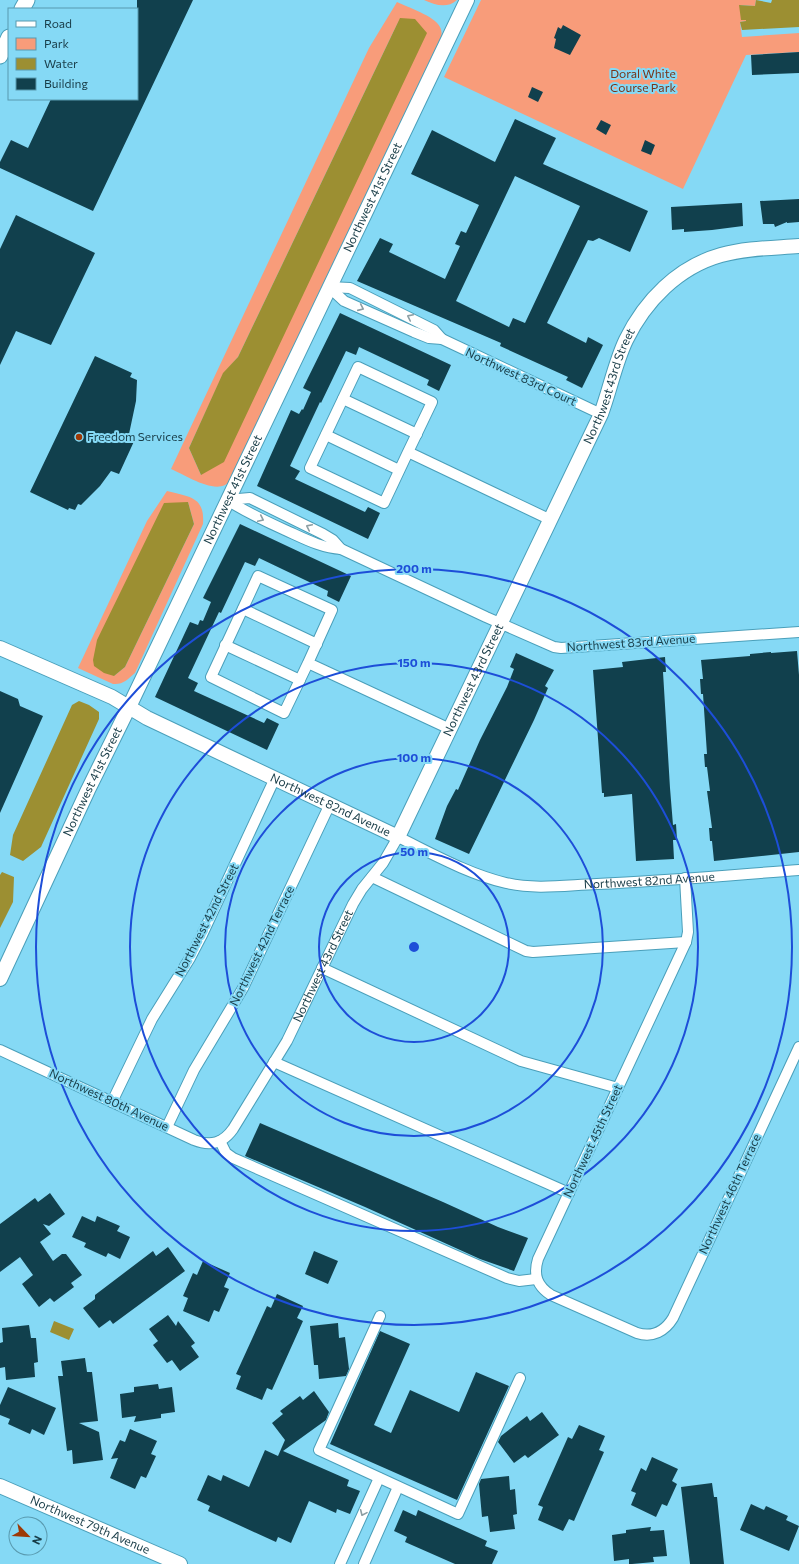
<svg xmlns="http://www.w3.org/2000/svg" width="799" height="1564" viewBox="0 0 799 1564" font-family="Commissioner,sans-serif">
	<style>
		.green { fill: #f89c7a; fill-rule: evenodd }
		.water { fill: #9c8f32 }
		.building { fill: #11404d; fill-rule: evenodd }
		.lines { fill: none; stroke-linecap: round; stroke-linejoin: round }
		.street-casing { stroke: #4a9fba; stroke-width: 12 }
		.secondary-casing { stroke: #4a9fba; stroke-width: 16 }
		.primary-casing { stroke: #4a9fba; stroke-width: 17 }
		.street { stroke: #fff; stroke-width: 10 }
		.secondary { stroke: #fff; stroke-width: 14 }
		.primary { stroke: #fff; stroke-width: 15 }
		.oneway { stroke: #8c9ea3 }
		.ring { fill: none; stroke: #1d4ed8; stroke-width: 2 }
		.poi-dot { fill: #9d3906; stroke: #85d9f5; stroke-width: 1.5 }
		.labels { text-anchor: middle; stroke-width: 4; stroke-linejoin: round; paint-order: stroke }
		.park-label { font-size: 12px; fill: #773318; stroke: #85d9f5 }
		.street-label { font-size: 12px; fill: #183c47; stroke: #85d9f5 }
		.poi-label { font-size: 12px; fill: #183c47; stroke: #85d9f5; text-anchor: start }
		.centre { fill: #1d4ed8; stroke: #85d9f5; stroke-width: 2 }
		.ring-label { font-size: 12px; text-anchor: middle; font-weight: bold; fill: #1d4ed8; stroke: #85d9f5; stroke-width: 4; stroke-linejoin: round; paint-order: stroke }
	</style>
	<rect width="100%" height="100%" fill="#85d9f5"/>
	<path class="green" d="M424 0H457C447 9 435 5 424 0Z
		M481 0H756L755 6 740 5 746 19V21L740 22 742 37 799 33V52L746 55 683 189 444 77Z
		M397 2C407 7 435 16 440 27 443 33 441 39 440 45L234 475C232 478 229 483 225 485 211 492 185 475 171 469L369 48ZM400 18 201 475 189 448 223 374 238 357Z
		M167 491C189 497 205 496 203 524L135 673C128 679 123 685 113 684L78 668 147 521ZM188 502 194 524 125 667 114 676Z"/>
	<path class="water" d="M756 0 771 3 772 0H799V27L742 30 740 22 746 21V20H741L739 5 755 6Z
		M400 18 415 19 427 33 224 462 201 475 189 448 223 373 238 357Z
		M188 502 194 524 125 667 114 676 104 673 94 666 93 660 97 640 164 503Z
		M79 701 89 705 99 712V719L41 847 23 861 10 855 13 835 72 705Z
		M2 872 14 877 13 902 0 928V875Z
		M54 1321 74 1329 69 1340 50 1332Z"/>
	<path class="building" d="M137 0H193L93 211 0 168V162L11 140 28 148 51 99H137Z
		M563 25 581 35 570 55 554 48 556 39 554 38 558 27 561 29Z
		M799 52V73L752 75 751 55Z
		M532 87 543 92 538 102 528 97Z
		M515 119 556 138 543 164 648 211 630 252 599 238 593 241 588 240 547 323 586 343 588 337 603 345 582 388 566 380 568 377 500 346 501 343 357 281 380 238 393 244 389 252 445 279 460 246 455 244 461 231 466 233 479 205 411 174 432 130 495 162ZM515 176 580 206 525 323 513 318 509 327 456 301Z
		M601 120 611 125 606 135 596 129Z
		M645 140 655 145 651 155 641 151Z
		M799 199V222L787 223V222L775 227 774 224H763L760 201Z
		M742 203 743 226 712 230 684 232V229L672 230 671 207Z
		M16 215 95 253 51 345 16 331 0 365V249Z
		M340 313 451 365 439 391 427 385 429 380 359 347 356 355 346 351 321 403 320 402 290 466 300 471 295 479 365 512 368 507 380 513 368 539 257 486 291 410 299 414 302 409 303 410 311 392 303 388Z
		M95 356 132 373 130 377 137 380 136 401 129 434 136 437 119 474 111 471 100 486 81 505 78 504 75 510 69 508 68 510 30 492Z
		M240 524 351 576 339 602 327 596 328 591 259 558 255 566 245 562 221 613 219 612 188 678 198 683 194 691 264 723 267 718 279 724 267 750 155 697 190 622 198 625 200 620 203 621 211 602 203 598Z
		M797 651 799 675V852L714 861 712 841H710L709 828H712L707 791H710L707 767H705L704 754H707L703 694H701L700 679H703L701 660 750 656V654L771 652V653Z
		M516 653 554 670 545 686 548 688 534 720 469 854 435 839 447 806 456 789 458 790 480 740 507 687 514 669 510 667Z
		M665 657 666 672H663L670 788 673 825 676 824 677 840H673L674 859 636 861 632 794 604 797V793H602L593 670 623 667 622 662Z
		M0 691 18 699 20 706 43 716 0 813Z
		M260 1123 443 1202 498 1227 528 1238 514 1271 480 1259 365 1207 245 1156Z
		M50 1193 65 1214 49 1226 43 1224 51 1234 40 1242 53 1261 62 1254H66L82 1275 71 1283 74 1287 54 1302 50 1298 39 1307 22 1284 33 1275 20 1257 0 1272V1224L35 1198 38 1202Z
		M82 1216 95 1222 97 1216 120 1226 117 1231 130 1237 120 1259 108 1253 106 1257 84 1247 86 1243 72 1237Z
		M168 1247 185 1271 113 1324 110 1320 99 1328 83 1308 95 1299V1295L153 1251 156 1256Z
		M314 1251 338 1261 328 1284 305 1274Z
		M203 1261 230 1273 224 1287 229 1289 219 1312 214 1310 209 1322 183 1311 188 1298 183 1296 193 1273 197 1275Z
		M277 1294 303 1306 297 1318 303 1321 272 1390 267 1388 262 1400 236 1389 241 1376 236 1374 267 1306 271 1308Z
		M168 1315 176 1326 178 1321 195 1343 191 1346 199 1357 180 1371 172 1360 167 1363 153 1345 158 1341 149 1329Z
		M338 1323 339 1338 345 1337 349 1369 346 1376 319 1379 318 1365H314L310 1326Z
		M29 1325 31 1338H36L38 1362 34 1363 35 1377 6 1380 5 1367 0 1368V1343L3 1342 2 1328Z
		M380 1331 410 1344 374 1425 391 1433 410 1390 459 1412 476 1372 509 1386 457 1500 330 1444Z
		M85 1358 87 1372H92L98 1421 79 1423 99 1432 103 1460 73 1464 72 1450 67 1451 58 1376H63L61 1361Z
		M158 1384 159 1389 172 1387 175 1412 161 1414V1418L134 1422 136 1416 122 1418 120 1394 134 1392V1387Z
		M8 1387 56 1408 44 1435 32 1429 30 1434 8 1424 10 1419 0 1415V1405Z
		M314 1391 329 1412 326 1420 283 1451 349 1480 347 1486 360 1491 350 1514 337 1509 336 1513 309 1501 291 1543 278 1537 276 1542 208 1511 210 1506 197 1500 208 1475 221 1481 223 1475 249 1487 265 1450 278 1456 285 1440 272 1423 283 1414 280 1411 300 1396 303 1400Z
		M542 1412 559 1435 528 1458 525 1455 514 1463 498 1442 501 1436 527 1416 530 1421Z
		M579 1425 605 1436 599 1450 604 1452 574 1521 569 1519 563 1531 538 1520 543 1507 538 1505 568 1437 572 1439Z
		M130 1429 157 1441 151 1454 156 1456 146 1478 141 1476 135 1489 110 1478 118 1458 111 1459 120 1440 125 1442Z
		M652 1457 678 1469 672 1481 677 1484 667 1506 662 1504 656 1517 631 1505 636 1493 631 1491 641 1468 646 1471Z
		M509 1476 510 1490 515 1489 517 1514 513 1515 515 1529 490 1532 488 1516 482 1517 479 1484 481 1479Z
		M712 1483 714 1497H717L724 1564H690L681 1487Z
		M751 1504 764 1510 766 1506 788 1516 786 1520 799 1526 789 1551 740 1530Z
		M403 1510 416 1516 418 1510 487 1541 485 1546 498 1551 492 1564H455L405 1542 407 1537 394 1531Z
		M651 1527 650 1531 664 1530 667 1556 653 1557 654 1562 632 1564H629V1559L614 1561 612 1535 626 1533V1530Z"/>
	<g class="lines">
		<g class="street-casing">
			<g id="street">
				<path d="M329 287 344 301 414 332 429 338 442 339 601 414"/>
				<path d="M329 287 350 288 434 330 442 339"/>
				<path d="M343 399 417 434"/>
				<path d="M326 435 399 470"/>
				<path d="M408 452 432 402 358 367 310 468 384 503 408 452 551 520"/>
				<path d="M227 500 250 498 323 534 333 540 341 549 486 617 554 647 561 648 799 632"/>
				<path d="M227 500C246 512 265 521 285 530 303 538 321 548 341 549"/>
				<path d="M243 609 317 644"/>
				<path d="M225 645 300 680"/>
				<path d="M308 663 332 610 258 576 211 677 284 713 308 663 450 729"/>
				<path d="M372 877 526 951 533 952 686 942"/>
				<path d="M685 878 688 932 686 942 538 1259C533 1275 537 1286 551 1295L637 1333C653 1338 665 1331 673 1318L799 1047"/>
				<path d="M322 968 521 1061 618 1088"/>
				<path id="s1" d="M0 1050 194 1140C211 1147 223 1143 233 1129L287 1041 353 904 362 889 383 863 398 837C433 854 468 874 506 883 536 890 567 885 597 884 664 881 732 875 799 870"/>
				<path d="M274 1062 569 1193"/>
				<path d="M112 1102 152 1019 190 958 202 935 275 778"/>
				<path d="M167 1127 194 1070 243 988 330 804"/>
				<path d="M220 1141 226 1153 233 1158 507 1278 519 1281 536 1279"/>
				<path d="M380 1316 319 1450 458 1514 520 1378"/>
				<path d="M340 1564 379 1478"/>
				<path d="M364 1564 398 1487"/>
			</g>
		</g>
		<g class="secondary-casing">
			<g id="secondary">
				<path id="s2" d="M0 648 112 697 147 718 398 837 601 414C610 390 615 363 626 340 645 301 678 267 721 255 746 248 773 248 799 246"/>
				<path id="s3" d="M0 979 88 790 129 707 467 0"/>
				<path id="s4" d="M0 1486 180 1564"/>
			</g>
		</g>
		<g class="primary-casing">
			<path id="primary" d="M22 9 27 0
				M0 56 9 37"/>
		</g>
		<use href="#street" class="street"/>
		<use href="#secondary" class="secondary"/>
		<use href="#primary" class="primary"/>
	</g>
	<defs><path id="oneway-chevron" d="M-2-3.5L2.5 0L-2 3.5" fill="none" stroke-width="1.6" stroke-linecap="round" stroke-linejoin="round"/></defs>
	<g class="oneway">
		<use href="#oneway-chevron" transform="translate(361 308) rotate(24)"/>
		<use href="#oneway-chevron" transform="translate(410 317) rotate(-154)"/>
		<use href="#oneway-chevron" transform="translate(261 519) rotate(25)"/>
		<use href="#oneway-chevron" transform="translate(309 527) rotate(-154)"/>
		<use href="#oneway-chevron" transform="translate(363 1513) rotate(114)"/>
	</g>
	<g class="ring">
		<circle cx="414" cy="947" r="95"/>
		<circle cx="414" cy="947" r="189"/>
		<circle cx="414" cy="947" r="284"/>
		<circle cx="414" cy="947" r="378"/>
	</g>
	<circle class="poi-dot" cx="79" cy="437" r="4"/>
	<g class="labels">
		<g class="park-label">
			<text x="643" y="78">Doral White<tspan x="643" dy="14">Course Park</tspan></text>
		</g>
		<g class="street-label">
			<text dy="4" stroke="none"><textPath href="#s3" startOffset="866">Northwest 41st Street</textPath></text>
			<text transform="translate(521 377) rotate(25)" y="4">Northwest 83rd Court</text>
			<text dy="4" stroke="none"><textPath href="#s2" startOffset="939">Northwest 43rd Street</textPath></text>
			<text dy="4" stroke="none"><textPath href="#s3" startOffset="542">Northwest 41st Street</textPath></text>
			<text transform="translate(631 643) rotate(-4)" y="4">Northwest 83rd Avenue</text>
			<text dy="4" stroke="none"><textPath href="#s2" startOffset="615">Northwest 43rd Street</textPath></text>
			<text dy="4" stroke="none"><textPath href="#s3" startOffset="218">Northwest 41st Street</textPath></text>
			<text dy="4" stroke="none"><textPath href="#s2" startOffset="366">Northwest 82nd Avenue</textPath></text>
			<text dy="4" stroke="none"><textPath href="#s1" startOffset="856">Northwest 82nd Avenue</textPath></text>
			<text transform="translate(207 920) rotate(-63)" y="4">Northwest 42nd Street</text>
			<text transform="translate(262 946) rotate(-64)" y="4">Northwest 42nd Terrace</text>
			<text dy="4" stroke="none"><textPath href="#s1" startOffset="445">Northwest 43rd Street</textPath></text>
			<text transform="translate(109 1100) rotate(25)" y="4">Northwest 80th Avenue</text>
			<text transform="translate(593 1141) rotate(-65)" y="4">Northwest 45th Street</text>
			<text transform="translate(730 1194) rotate(-65)" y="4">Northwest 46th Terrace</text>
			<text dy="4" stroke="none"><textPath href="#s4" startOffset="98">Northwest 79th Avenue</textPath></text>
		</g>
		<g class="poi-label">
			<text x="87" y="441">Freedom Services</text>
		</g>
	</g>
	<circle cx="414" cy="947" r="6" class="centre"/>
	<g class="ring-label">
		<text x="414" y="573">200 m</text>
		<text x="414" y="667">150 m</text>
		<text x="414" y="762">100 m</text>
		<text x="414" y="856">50 m</text>
	</g>
	<rect x="8" y="8" width="130" height="92" fill="#85d9f5" stroke="#599aaf"/>
	<rect x="16" y="21" width="20" height="6" fill="#ffffff" stroke="#599aaf"/>
	<text x="44" y="28" font-size="12" fill="#183c47">Road</text>
	<rect x="16" y="38" width="20" height="12" fill="#f89c7a" stroke="#599aaf"/>
	<text x="44" y="48" font-size="12" fill="#183c47">Park</text>
	<rect x="16" y="58" width="20" height="12" fill="#9c8f32" stroke="#599aaf"/>
	<text x="44" y="68" font-size="12" fill="#183c47">Water</text>
	<rect x="16" y="78" width="20" height="12" fill="#11404d" stroke="#599aaf"/>
	<text x="44" y="88" font-size="12" fill="#183c47">Building</text>
	<g transform="translate(28 1536) rotate(115)"><circle r="19" fill="#85d9f5" stroke="#599aaf"/>
	<path d="M0-3L7 15L0 10L-7 15Z" fill="#9d3906"/>
	<text y="-6" font-size="11" font-weight="bold" text-anchor="middle" fill="#183c47">N</text>
	</g>
</svg>
